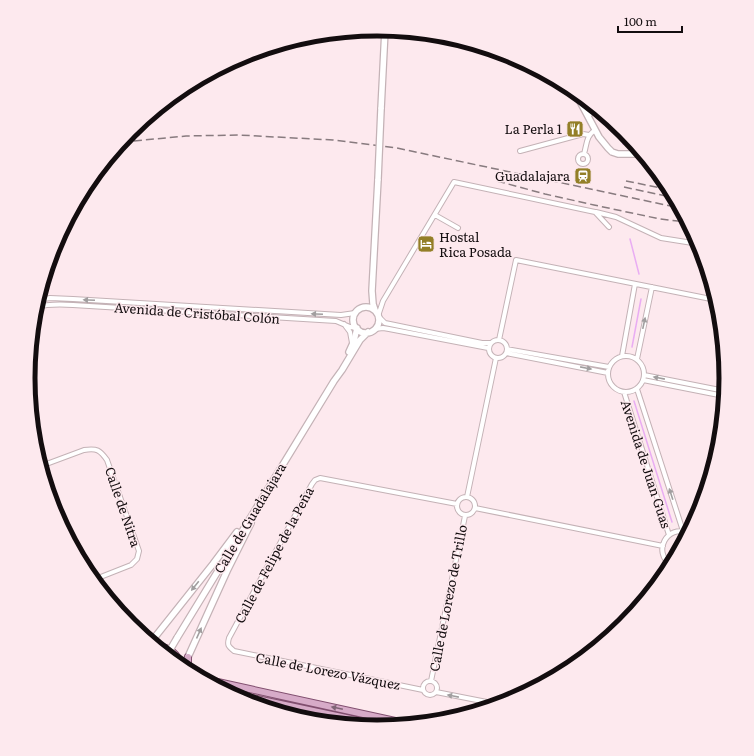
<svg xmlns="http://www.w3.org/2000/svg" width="754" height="756" viewBox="0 0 754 756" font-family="Literata,serif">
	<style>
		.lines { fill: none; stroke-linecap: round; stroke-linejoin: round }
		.stream { stroke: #e9adf3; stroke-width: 1.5 }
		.street-casing { stroke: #c4b2b6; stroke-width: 6 }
		.secondary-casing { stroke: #c4b2b6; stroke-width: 8 }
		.primary-casing { stroke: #814f6f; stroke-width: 8 }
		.street { stroke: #fff; stroke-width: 4 }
		.secondary { stroke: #fff; stroke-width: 5.5 }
		.primary { stroke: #d7abc8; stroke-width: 6 }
		.rail { stroke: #887b7f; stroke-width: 1.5; stroke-dasharray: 8 4; stroke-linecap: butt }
		.secondary-bridge-casing { stroke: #c4b2b6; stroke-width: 8; stroke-linecap: butt }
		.secondary-bridge { stroke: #fff; stroke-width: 5.5 }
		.oneway { fill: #a19e9f }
		.oneway2 { fill: #7f6475 }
		.labels { text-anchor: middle; stroke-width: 3; stroke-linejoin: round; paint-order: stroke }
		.poi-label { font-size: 13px; fill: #130d0f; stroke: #fde9ee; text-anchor: end }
		.street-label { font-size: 13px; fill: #130d0f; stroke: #fde9ee }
		.rim { fill: none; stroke: #130d0f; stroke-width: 5 }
	</style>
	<rect width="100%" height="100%" fill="#fde9ee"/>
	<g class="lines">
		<path class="stream" d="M623 144 627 135
			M630 239 639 274
			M632 347 641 299
			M634 401 672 522"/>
		<g class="street-casing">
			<path id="street" d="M588 115 598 110
				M520 151 583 134 589 135
				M578 159a5 5 0 1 1 10 0a5 5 0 1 1-10 0Z
				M584 154C587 144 586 136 595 130
				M596 212 616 217 661 238 699 244
				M435 215 458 228
				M38 300 50 298 73 299 341 315 355 313
				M36 307C48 304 60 304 73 305L336 321 350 327 357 328
				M378 316 383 301 454 182 595 212 609 227
				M379 317 385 323 390 324 482 343H490
				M344 324 350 332 352 343
				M375 329 383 328 389 329 488 348
				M489 349a9 9 0 1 1 18 0a9 9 0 1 1-18 0Z
				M499 340 516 260 716 300
				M507 349 609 367
				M506 353 608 373
				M608 374a18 18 0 1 1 36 0a18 18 0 1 1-36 0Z
				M622 356 635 284
				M637 359 652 287
				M644 375 725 391
				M643 380 724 396
				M637 389 683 531
				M624 392 669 535
				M41 466 84 450C97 448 100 450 107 460L139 551 137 559 131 565 98 578H92
				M457 506a9 9 0 1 1 18 0a9 9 0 1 1-18 0Z
				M467 497 496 358
				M475 508 663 546
				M671 565C652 552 667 524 688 533
				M423 688a7 7 0 1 1 14 0a7 7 0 1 1-14 0Z
				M431 681 465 516
				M423 690 234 651C228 646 227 645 229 638L312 484 315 480 320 478 457 504
				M436 692 497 704"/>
		</g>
		<g class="secondary-casing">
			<path id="secondary" d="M575 92 599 137 608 148 612 152 618 154H642
				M381 109 385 30
				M353 320a13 13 0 1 1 26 0a13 13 0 1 1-26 0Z
				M375 310 373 304 372 291 378 179
				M349 352 354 341 357 328
				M177 638 334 381 342 370 360 340 368 332
				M151 642 213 564 237 532
				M183 668 227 571 251 523"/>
		</g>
		<g class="primary-casing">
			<path id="primary" d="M156 646C170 647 178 654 182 667
				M188 657V665L193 673
				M204 679 409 724
				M229 693 384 726"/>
		</g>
		<use href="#street" class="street"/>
		<use href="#secondary" class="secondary"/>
		<use href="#primary" class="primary"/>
		<path class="rail" d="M122 142 186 136 238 135 333 140 397 148 680 208
			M497 181 545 194 594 205 660 219 687 222
			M626 181 671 190
			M624 187 675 198"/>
		<g class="secondary-bridge-casing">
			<path id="secondary-bridge" d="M378 179 381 109
				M167 655 177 638"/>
		</g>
		<use href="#secondary-bridge" class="secondary-bridge"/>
	</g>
	<defs><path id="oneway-solid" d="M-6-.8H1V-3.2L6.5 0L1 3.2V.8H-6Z"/></defs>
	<g class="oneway">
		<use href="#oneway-solid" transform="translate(89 300) rotate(-177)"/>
		<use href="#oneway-solid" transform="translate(317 314) rotate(-177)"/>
		<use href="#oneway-solid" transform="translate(644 323) rotate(-78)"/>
		<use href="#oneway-solid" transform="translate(586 368) rotate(11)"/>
		<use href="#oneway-solid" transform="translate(659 378) rotate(-169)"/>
		<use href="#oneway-solid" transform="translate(671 494) rotate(-108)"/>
		<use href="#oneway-solid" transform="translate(195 586) rotate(129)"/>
		<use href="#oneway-solid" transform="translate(199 633) rotate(-66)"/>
		<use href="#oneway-solid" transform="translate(453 696) rotate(-169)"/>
	</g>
	<use class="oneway2" href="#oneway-solid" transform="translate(337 708) rotate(-168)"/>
	<defs>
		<g id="restaurant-square" transform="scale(0.9)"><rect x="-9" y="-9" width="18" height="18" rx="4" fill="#937f27" stroke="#fde9ee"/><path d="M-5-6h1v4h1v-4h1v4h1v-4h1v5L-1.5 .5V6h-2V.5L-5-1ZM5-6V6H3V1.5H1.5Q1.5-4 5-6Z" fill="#fff"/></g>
		<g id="station-square" transform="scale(0.9)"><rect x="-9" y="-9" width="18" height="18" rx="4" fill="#937f27" stroke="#fde9ee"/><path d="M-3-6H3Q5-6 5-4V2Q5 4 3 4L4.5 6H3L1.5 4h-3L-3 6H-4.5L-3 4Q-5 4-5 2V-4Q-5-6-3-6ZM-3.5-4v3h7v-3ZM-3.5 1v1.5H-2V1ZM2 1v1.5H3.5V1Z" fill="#fff"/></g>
		<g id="hotel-square" transform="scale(0.9)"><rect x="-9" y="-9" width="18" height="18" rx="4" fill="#937f27" stroke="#fde9ee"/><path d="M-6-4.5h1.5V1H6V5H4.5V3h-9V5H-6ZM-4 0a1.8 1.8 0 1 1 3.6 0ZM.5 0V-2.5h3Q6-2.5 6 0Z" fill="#fff"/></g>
	</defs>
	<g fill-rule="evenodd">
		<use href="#restaurant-square" x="575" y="129"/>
		<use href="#station-square" x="583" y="176"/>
		<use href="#hotel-square" x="426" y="244"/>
	</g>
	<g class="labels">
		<g class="poi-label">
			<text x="562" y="134">La Perla 1</text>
			<text x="570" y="181">Guadalajara</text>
			<text x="439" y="242" text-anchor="start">Hostal<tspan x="439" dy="15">Rica Posada</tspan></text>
		</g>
		<g class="street-label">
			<text transform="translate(197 313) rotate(4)" y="5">Avenida de Cristóbal Colón</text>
			<text transform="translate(646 464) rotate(72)" y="5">Avenida de Juan Guas</text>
			<text transform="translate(123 507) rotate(71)" y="5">Calle de Nitra</text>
			<text transform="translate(250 518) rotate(-59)" y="5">Calle de Guadalajara</text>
			<text transform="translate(274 555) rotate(-62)" y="5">Calle de Felipe de la Peña</text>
			<text transform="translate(448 598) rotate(-79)" y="5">Calle de Lorezo de Trillo</text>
			<text transform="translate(328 671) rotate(11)" y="5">Calle de Lorezo Vázquez</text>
		</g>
	</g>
	<path d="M0 0H754V756H0ZM35 378a342 342 0 1 1 684 0a342 342 0 1 1-684 0Z" fill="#fde9ee" fill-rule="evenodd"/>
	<path class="rim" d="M35 378a342 342 0 1 1 684 0a342 342 0 1 1-684 0Z"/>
	<path d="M618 26v6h64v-6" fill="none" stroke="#130d0f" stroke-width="2"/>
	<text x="624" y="26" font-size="12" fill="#130d0f" stroke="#fde9ee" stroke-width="3" paint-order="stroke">100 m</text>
</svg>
